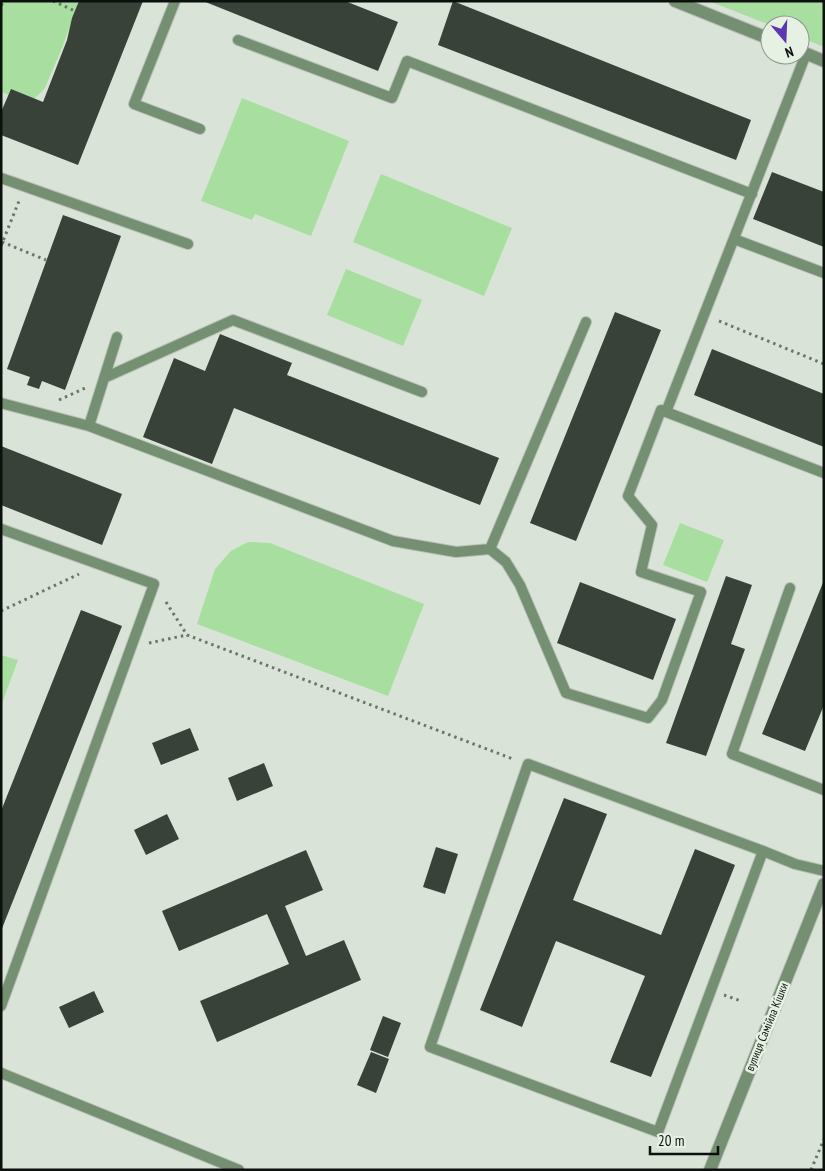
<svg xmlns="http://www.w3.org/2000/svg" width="825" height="1171" viewBox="0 0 825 1171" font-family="'PT Sans Narrow',sans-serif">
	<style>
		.green { fill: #a8dfa1 }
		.building { fill: #394238 }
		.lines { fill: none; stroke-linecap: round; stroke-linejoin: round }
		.service-casing { stroke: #b8c1b7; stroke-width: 12 }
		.minor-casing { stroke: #b8c1b7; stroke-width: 14 }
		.tertiary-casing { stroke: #b8c1b7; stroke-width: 14 }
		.path { stroke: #6d746c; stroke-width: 3; stroke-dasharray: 2.5 4; stroke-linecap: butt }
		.service { stroke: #748f71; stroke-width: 10 }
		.minor { stroke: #748f71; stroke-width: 12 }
		.tertiary { stroke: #748f71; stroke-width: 12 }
		.labels { text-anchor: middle; stroke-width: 5; stroke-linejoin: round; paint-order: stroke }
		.street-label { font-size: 12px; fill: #0d110d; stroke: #e6f1e4 }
	</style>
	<rect width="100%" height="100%" fill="#d9e3d7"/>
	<path class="green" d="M1 1H79L62 48 45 88 30 103 1 92Z
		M709 1H824V47L800 37V25H770Z
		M242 98 349 141 311 236 255 214 252 220 201 201Z
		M381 174 512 228 484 296 353 242Z
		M346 269 422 300 403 346 327 315Z
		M680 523 724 540 707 582 663 565Z
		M248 542 270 543 424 604 388 696 197 624 215 569 231 551Z
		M1 655 18 660 1 706Z"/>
	<path class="building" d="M79 1H143L78 165 1 135V112L11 89 43 102 67 40 72 18Z
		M203 1H345L398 22 378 71Z
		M453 1 751 120 736 160 438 45Z
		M772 172 824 192V247L753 219Z
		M63 215 121 236 65 390 42 381 39 389 27 385 30 377 7 369Z
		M615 312 661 330 576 541 530 523Z
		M220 334 292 363 287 375 499 458 480 505 234 408 212 464 143 437 174 358 205 371Z
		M712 349 824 394V447L694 395Z
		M1 446 122 494 102 545 1 505Z
		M726 576 752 585 731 644 745 649 706 756 666 743Z
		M824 580V705L805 751 762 734Z
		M580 582 676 619 653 680 557 643Z
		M81 610 122 626 1 931V811Z
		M190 728 199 750 161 765 152 743Z
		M264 763 273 786 237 801 228 778Z
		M564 798 607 814 573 900 661 935 695 849 735 865 651 1077 610 1062 645 976 556 941 522 1027 480 1010Z
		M167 814 179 839 146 855 134 830Z
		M436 847 458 854 445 894 423 887Z
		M306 850 323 890 285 906 306 956 344 940 361 980 217 1042 200 1001 289 964 267 914 179 951 162 911Z
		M94 991 104 1012 69 1028 59 1007Z
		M383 1016 401 1023 388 1057 370 1050Z
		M371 1052 389 1059 376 1093 357 1085Z"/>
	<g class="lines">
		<g class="service-casing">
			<path id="service" d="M175 1 134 104 200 129
				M238 40 392 98 407 61 752 194
				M1 178 188 244
				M734 239 824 273
				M104 378 233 320 422 392
				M1 403 89 426 117 337
				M666 412 806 54
				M89 426 393 541 456 552 490 549 506 562 520 585 566 693 648 718 662 700 701 592 641 572 652 525 628 496 661 410 824 473
				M1 529 154 584 1 1006
				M490 549 586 322
				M790 588 732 754 824 790
				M763 851 658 1132 430 1047 528 764 763 851 795 864 824 871
				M1 1073 239 1170"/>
		</g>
		<g class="minor-casing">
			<path id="minor" d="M675 1 770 39
				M800 51 824 61"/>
		</g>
		<g class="tertiary-casing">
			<path id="tertiary" d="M710 1170 824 884"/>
		</g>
		<path class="path" d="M53 1 75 11
			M1 5 6 1
			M2 242 46 260
			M1 246 19 201
			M719 321 824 364
			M59 400 85 388
			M166 602 187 635 513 759
			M1 611 79 574
			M149 643 187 635
			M724 995 741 1001
			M811 1170 824 1139"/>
		<use href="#service" class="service"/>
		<use href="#minor" class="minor"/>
		<use href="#tertiary" class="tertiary"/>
	</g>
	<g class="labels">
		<g class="street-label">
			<text transform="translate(767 1027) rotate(-68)" y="4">вулиця Самійла Кішки</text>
		</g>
	</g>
	<rect width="825" height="1171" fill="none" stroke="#0d110d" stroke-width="5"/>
	<g transform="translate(785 40) rotate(161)"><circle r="24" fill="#e6f1e4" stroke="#8f978e"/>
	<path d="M0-4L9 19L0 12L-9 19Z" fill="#5d37b0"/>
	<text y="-8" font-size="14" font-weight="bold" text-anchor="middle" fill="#0d110d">N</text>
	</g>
	<path d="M650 1146v8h68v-8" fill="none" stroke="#0d110d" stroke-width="2.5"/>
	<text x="658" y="1146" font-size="15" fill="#0d110d" stroke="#e6f1e4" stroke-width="4" paint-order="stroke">20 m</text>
</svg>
